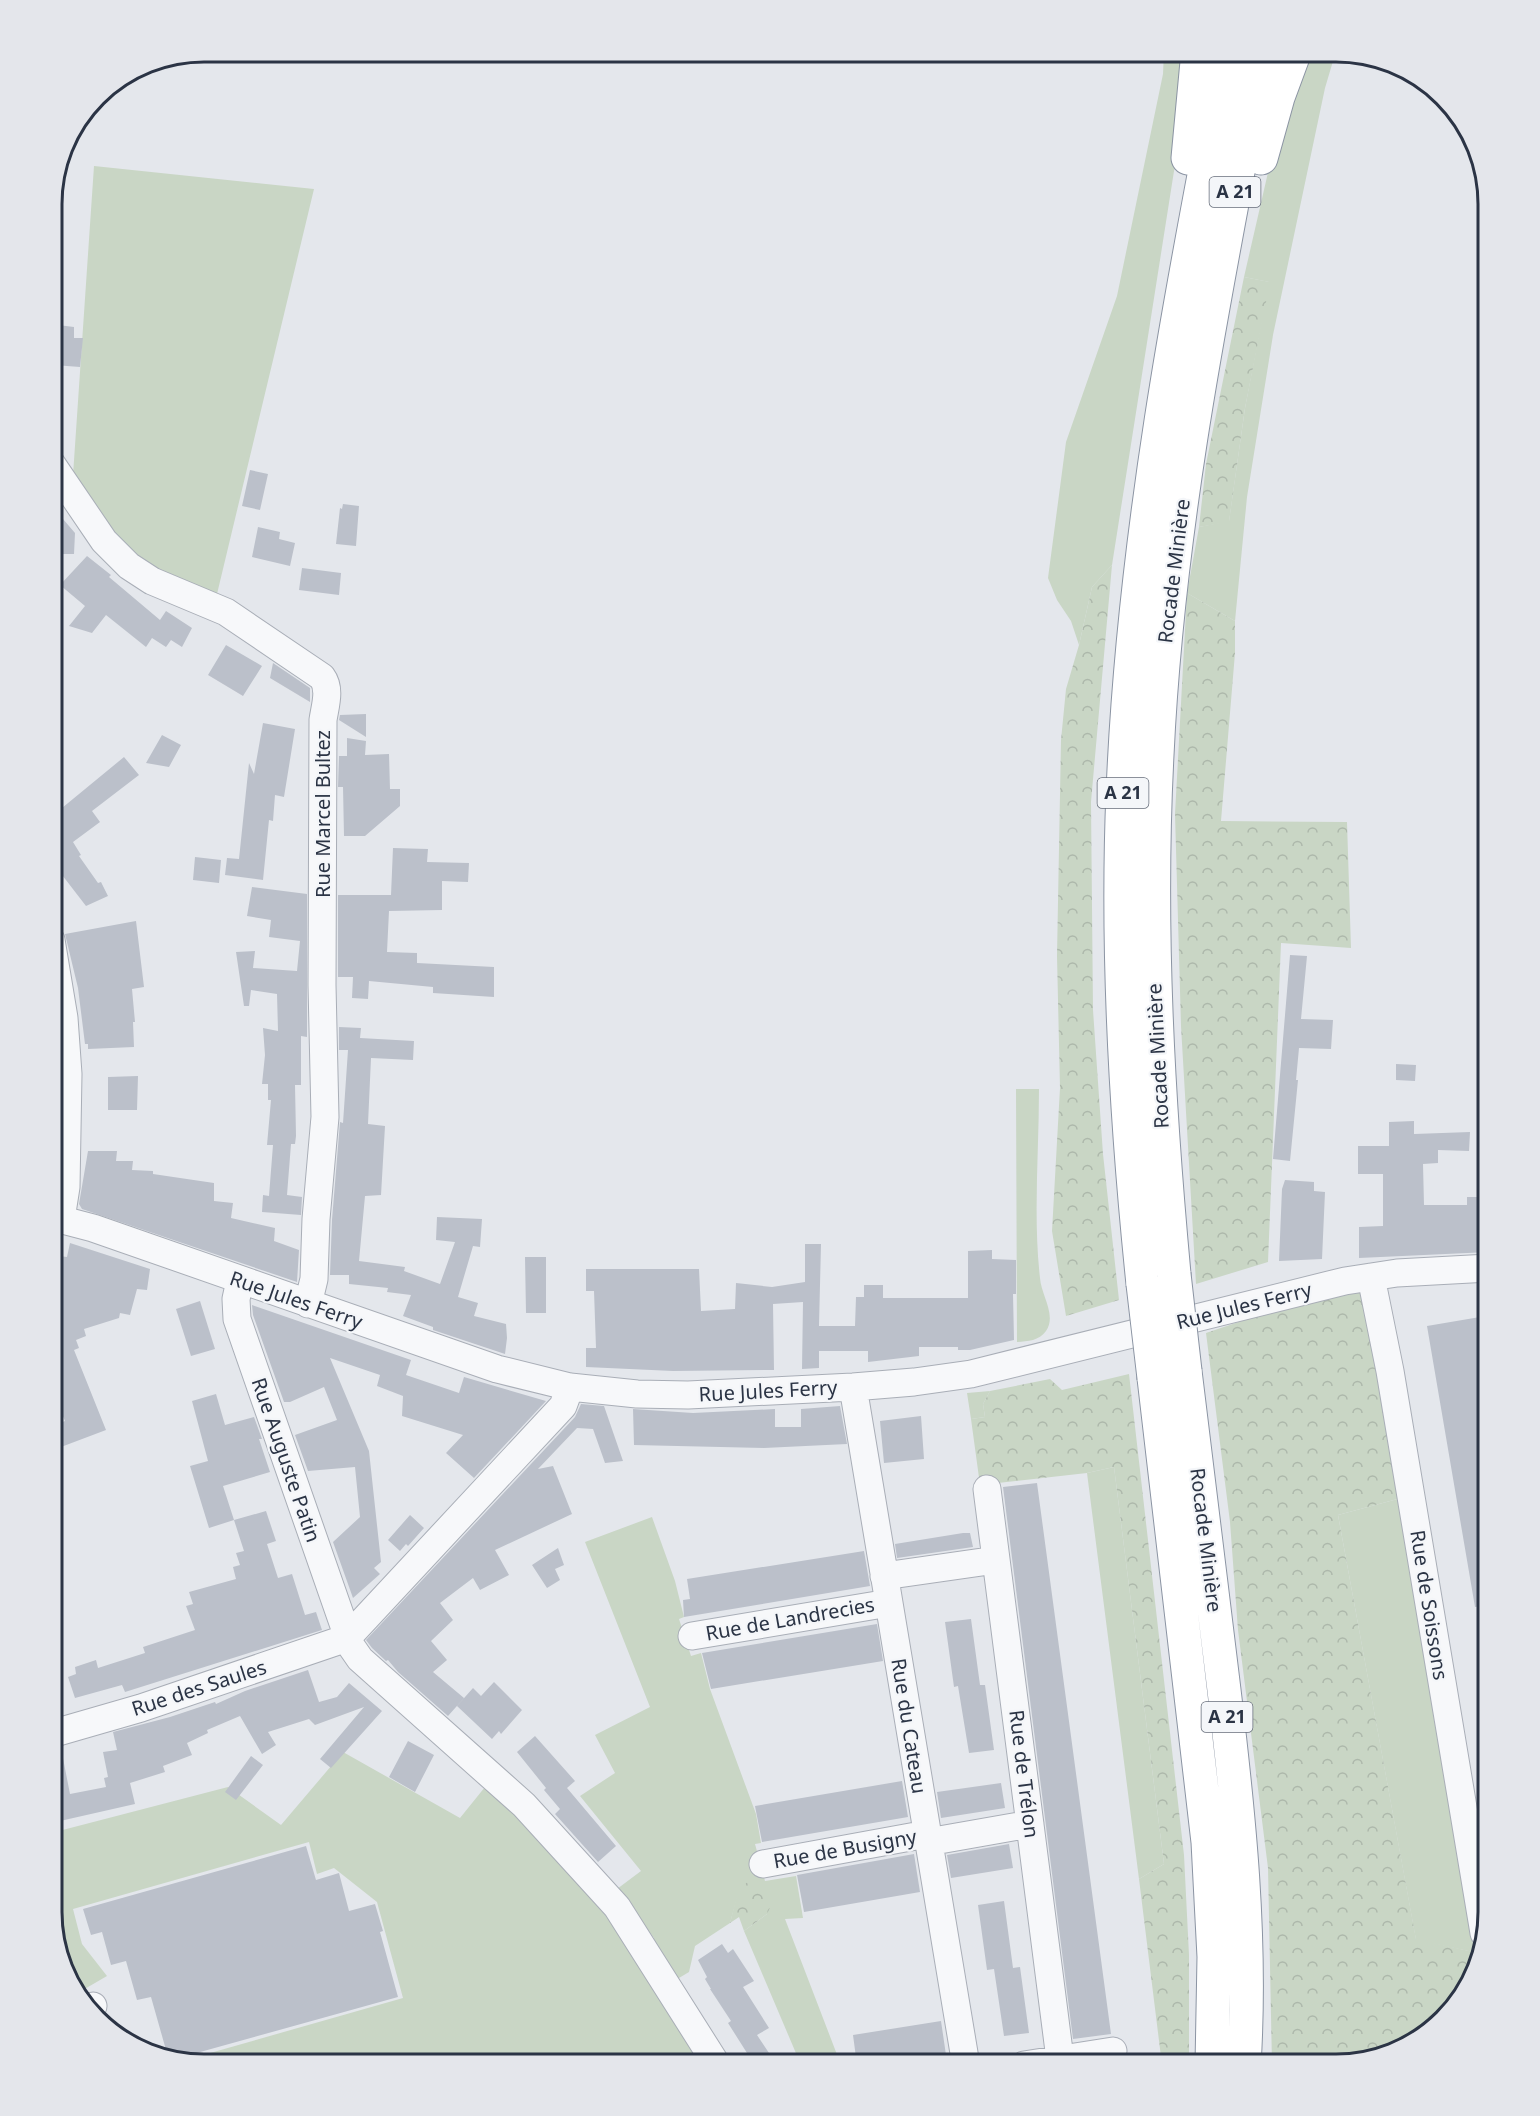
<svg xmlns="http://www.w3.org/2000/svg" width="1540" height="2116" viewBox="0 0 1540 2116" font-family="'Noto Sans',sans-serif">
	<style>
		.grass { fill: #c9d6c5 }
		.forest { fill: url(#forest-crowns) }
		.building { fill: #bbc0ca }
		.lines { fill: none; stroke-linecap: round; stroke-linejoin: round }
		.minor-casing { stroke: #a9aeb7; stroke-width: 29 }
		.highway-casing { stroke: #8b94a3; stroke-width: 35 }
		.minor { stroke: #f7f8fa; stroke-width: 27 }
		.highway { stroke: #fff; stroke-width: 33 }
		.highway-bridge-casing { stroke: #8b94a3; stroke-width: 35; stroke-linecap: butt }
		.highway-bridge { stroke: #fff; stroke-width: 33 }
		.labels { text-anchor: middle; stroke-width: 4.5; stroke-linejoin: round; paint-order: stroke }
		.shield { fill: #f4f6f9; stroke: #676e7b; stroke-width: 1.5 }
		.shield-label { font-size: 18px; font-weight: bold; fill: #2b3445 }
		.street-label { font-size: 20px; fill: #2b3445; stroke: #f4f6f9 }
		.rim { fill: none; stroke: #2b3445; stroke-width: 3 }
	</style>
	<defs>
		<pattern id="forest-crowns" width="20" height="18" patternUnits="userSpaceOnUse" patternTransform="scale(1.5)"><rect width="20" height="18" fill="#c9d6c5"/><path d="M2 6a3 3 0 1 1 6 0M12 15a3 3 0 1 1 6 0" fill="none" stroke="#adb8ab"/></pattern>
	</defs>
	<rect width="100%" height="100%" fill="#e4e7ec"/>
	<path class="grass" d="M1164 51H1186L1180 133 1112 565 1092 587 1079 645 1071 621 1057 600 1048 578 1066 442 1117 296 1163 74Z
		M1309 51H1336L1325 88 1273 335 1247 497 1235 621 1187 593 1199 527 1229 521 1245 408 1269 282 1244 277 1275 142Z
		M94 166 314 189 217 594 154 572 124 550 73 475Z
		M1016 1089H1039C1039 1151 1033 1217 1040 1278 1041 1295 1057 1315 1046 1331 1039 1341 1028 1341 1017 1342Z
		M990 1391 983 1404 985 1417 971 1419 967 1393Z
		M1114 1467 1164 1864 1139 1879 1087 1473Z
		M1405 1497 1481 1942 1478 1953 1416 1940 1338 1515Z
		M652 1517 675 1581 684 1617 679 1619 691 1656 701 1653 710 1689 756 1814 761 1843 755 1844 765 1881 796 1876 803 1918 785 1919 841 2065H801L744 1931 767 1914 740 1887 730 1923 695 1946 689 1972 674 1981 654 1951V1938L617 1889 641 1871 580 1796 615 1773 595 1735 650 1707 585 1542Z
		M343 1752 460 1818 485 1787 508 1799 604 1902 712 2065H194L182 2061 403 1998 377 1902 334 1868 317 1874 309 1842 73 1909 82 1944 107 1976 76 1994 72 1989 51 1913V1833L228 1787 281 1825Z"/>
	<path class="forest" d="M1244 277 1270 282 1245 408 1229 522 1199 527 1206 464Z
		M1112 565 1091 802 1093 1010 1103 1154 1119 1300 1066 1316 1052 1231 1060 1088 1057 956 1061 740 1066 689 1079 645 1092 587Z
		M1187 593 1235 621V653L1221 821 1347 822 1351 948 1281 943 1268 1262 1196 1284 1181 1026 1175 814Z
		M1361 1290 1405 1497 1338 1515 1416 1939 1478 1953 1469 1989 1413 2044 1337 2065H1272L1268 1868 1238 1630 1230 1522 1206 1333 1280 1308Z
		M1129 1374 1184 1855 1189 1955V2065H1162L1139 1879 1164 1864 1114 1467 1087 1473 980 1485 971 1419 985 1417 983 1404 990 1391 1050 1379 1062 1390Z
		M752 1880 774 1899 767 1914 744 1931 739 1917 730 1923 739 1887Z"/>
	<path class="building" d="M58 325 74 327V338H83L80 367 54 365Z
		M250 470 268 474 260 510 242 506Z
		M343 504 359 506 356 546 336 544 340 508 342 509Z
		M51 505 75 533 74 554H51Z
		M258 527 280 532 279 539 295 543 290 566 252 557Z
		M87 556 111 575 109 577 160 620 166 611 192 628 182 647 171 640 166 647 152 638 146 647 106 615 92 633 69 626 85 606 60 585Z
		M302 568 341 573 339 595 299 590Z
		M226 645 262 666 243 696 208 675Z
		M273 663 310 688V702L270 678Z
		M366 714V737L339 720 340 715Z
		M263 723 295 729 284 797 275 795 273 821 269 820 263 880 225 875 227 858 239 859 249 763 254 774Z
		M162 735 181 745 169 767 146 763Z
		M347 738 366 741 365 755 389 754 390 789H400V806L365 836H344L343 787H338L339 756H347Z
		M124 757 139 775 92 811 100 822 73 842 81 855 79 856 98 883 101 882 108 896 86 906 59 871 51 877V795L62 808Z
		M393 848 428 849 427 862 469 863 468 882 442 881V910L389 911 387 952 417 953V963L494 967V997L433 993V987L369 981 368 999 352 998 353 977H338V895H391Z
		M195 857 221 860 219 883 193 880Z
		M252 887 307 894V1037L301 1036V1085H295L296 1136 295 1144H291L287 1195 302 1197 301 1215 262 1212 263 1195 269 1196 273 1145H267L271 1100H268V1084H262L265 1055 263 1028 278 1031 277 994 251 990 249 1006H244L236 952 255 951 253 968 297 971 300 941 269 937 271 920 247 916Z
		M136 921 144 987 132 989 135 1022H133L134 1047 88 1049V1044H85L78 988 65 934Z
		M1290 955 1307 956 1301 1019 1333 1020 1331 1049 1299 1048 1296 1080H1298L1290 1161 1273 1159Z
		M339 1027 361 1028 360 1038 414 1041 413 1060 371 1058 368 1124 385 1126 381 1195 365 1196 359 1261 405 1267 404 1271 440 1284 455 1242 436 1240 437 1217 482 1219 480 1247 473 1246 458 1297 478 1303 474 1316 506 1324 507 1338 505 1354 433 1330V1327L403 1316 411 1295 387 1292 388 1288 349 1284V1275H330L332 1220 340 1122 343 1123 348 1050H339Z
		M1396 1064 1416 1065 1415 1081 1396 1080Z
		M138 1076 137 1110H108V1077Z
		M1414 1121V1134L1470 1132 1469 1151 1438 1150V1163L1423 1164 1424 1205H1467V1197H1489V1252L1359 1258V1227L1383 1226V1174H1358V1146H1389V1122Z
		M88 1151H117L116 1161H133L132 1170 153 1171V1174L214 1183V1201L233 1203 231 1218 275 1228 274 1241 299 1250 297 1282 82 1209 79 1204Z
		M1285 1180 1314 1182V1191L1325 1192 1322 1259 1279 1261 1282 1189Z
		M70 1243 150 1269 147 1290 137 1289 130 1315 120 1313 119 1318 84 1329 86 1336 76 1340 79 1348 74 1350 106 1430 61 1447 53 1426 65 1421 51 1389V1255L67 1257Z
		M805 1244H821L819 1326H855L856 1297H864V1285H883V1298H968V1251L992 1250V1259L1016 1260V1294H1013L1014 1340 970 1350H958V1347H919V1356L868 1362V1351H819V1368L802 1369 803 1302 773 1304 774 1370 673 1371 586 1367V1348H596L594 1291H586V1269H699L701 1311 735 1309 736 1283 772 1287 805 1282Z
		M525 1257H546V1313H526Z
		M200 1301 215 1349 191 1356 176 1309Z
		M252 1305 411 1360 406 1375 459 1393 464 1377 546 1401 474 1478 446 1453 463 1435 402 1416 403 1396 377 1386 380 1375 330 1358 369 1451 381 1562 374 1568 380 1574 353 1598 333 1542 360 1517 355 1467 308 1471 295 1435 337 1420 324 1387 290 1402H284L253 1315Z
		M1480 1317 1489 1369V1605L1475 1607 1427 1326Z
		M216 1394 225 1425 254 1417 262 1439H259L270 1472 223 1486 234 1520 209 1528 190 1466 208 1461 192 1401Z
		M581 1404 604 1406 623 1461 605 1463 593 1429 577 1428 538 1469 553 1466 572 1514 495 1550 509 1575 480 1590 473 1578 440 1603 453 1620 431 1641 447 1660 433 1672 464 1698 448 1716 398 1672 388 1660 386 1661 372 1648 366 1640 575 1417Z
		M840 1406 847 1444 764 1448 634 1445 633 1409 693 1413 775 1409V1427H801V1409Z
		M921 1416 924 1459 884 1463 880 1421Z
		M1037 1483 1111 2034 1073 2039 1003 1487Z
		M266 1511 276 1541 267 1544 278 1578 292 1574 305 1615 316 1612 322 1630 125 1692 122 1685 75 1698 68 1677 76 1674 75 1667 96 1660 98 1668 145 1653 143 1647 195 1630 186 1606 193 1604 189 1592 236 1579 233 1567 240 1565 236 1553 244 1551 234 1520Z
		M410 1515 424 1528 408 1546 406 1544 400 1551 388 1540Z
		M963 1533H970L973 1547 897 1558 895 1544Z
		M558 1548 564 1565 555 1569 560 1580 547 1588 532 1565Z
		M864 1551 870 1586 684 1617 683 1600 690 1599 687 1579Z
		M971 1619 980 1685H985L994 1750 969 1753 958 1686 954 1687 945 1622Z
		M877 1624 883 1661 711 1689 702 1653Z
		M308 1670 319 1702 337 1697 349 1683 382 1711 331 1768 320 1759 364 1707 315 1725 309 1719 268 1732 276 1745 262 1754 240 1716 207 1730 208 1733 187 1743 192 1755 163 1766 165 1772 130 1783 135 1804 60 1821 51 1772V1750L61 1748 70 1794 106 1787 104 1778 108 1777 103 1752 117 1750 113 1732 170 1717 215 1702 216 1704 245 1691Z
		M494 1682 522 1710 501 1734 499 1731 492 1739 457 1706 473 1688 481 1696Z
		M535 1736 575 1781 567 1788 616 1846 598 1862 555 1814 560 1809 544 1790 546 1788 517 1752Z
		M408 1741 434 1755 415 1792 389 1777Z
		M251 1756 263 1765 236 1800 225 1792Z
		M902 1781 908 1817 762 1842 755 1806Z
		M1001 1783 1005 1808 941 1818 937 1792Z
		M1009 1844 1013 1868 951 1878 947 1855Z
		M306 1846 316 1880 339 1873 349 1911 375 1904 383 1931 380 1932 398 1997 175 2059 168 2057 151 1997 137 2000 126 1961 111 1965 102 1932 91 1935 83 1909Z
		M914 1854 920 1892 804 1912 797 1875Z
		M1004 1901 1013 1968 1020 1967 1029 2033 1004 2036 994 1969 987 1970 978 1905Z
		M722 1944 728 1953 733 1949 754 1981 743 1987 769 2028 757 2035 777 2065H733L732 2062 747 2053 728 2023 731 2021 710 1989H711L705 1979 707 1977 698 1960Z
		M941 2021 946 2055 892 2065H857L853 2035Z"/>
	<g class="lines">
		<g class="minor-casing">
			<path id="minor" d="M51 463 104 541 129 566 152 581 226 612 322 677C331 689 325 706 323 720L322 985 325 1117 316 1219 314 1279 308 1304
				M51 940 64 1018 68 1074 66 1187 61 1219
				M51 1217 93 1228 497 1369 570 1387 637 1394 688 1395 853 1387 914 1382 971 1374 1345 1281 1397 1273 1489 1268
				M1371 1277 1390 1371 1484 1933
				M240 1281 236 1299 237 1319 351 1646 360 1659 524 1805 617 1907 717 2065
				M853 1387 966 2065
				M987 1489 1060 2059
				M884 1576 996 1560
				M692 1636 889 1603
				M51 1734 141 1708 347 1638 563 1406 570 1387
				M928 1842 1030 1824
				M763 1864 927 1834
				M89 2007 93 2006
				M1024 2065 1113 2051"/>
		</g>
		<g class="highway-casing">
			<path id="highway" d="M1188 158 1198 51
				M1261 158 1278 97 1295 51
				M1174 1274C1158 1101 1148 928 1157 755 1168 518 1217 284 1261 51
				M1143 1284C1126 1120 1116 956 1123 792 1133 542 1180 296 1228 51
				M1185 1371C1198 1477 1211 1584 1224 1690 1239 1815 1252 1939 1244 2065
				M1154 1378 1208 1842 1214 1957 1212 2065"/>
		</g>
		<use href="#minor" class="minor"/>
		<use href="#highway" class="highway"/>
		<g class="highway-bridge-casing">
			<path id="highway-bridge" d="M1174 1274 1185 1371
				M1143 1284 1154 1378"/>
		</g>
		<use href="#highway-bridge" class="highway-bridge"/>
	</g>
	<g class="labels">
		<g class="shield">
			<rect x="1209.5" y="177" width="51" height="30" rx="4.5"/>
			<rect x="1097.5" y="778" width="51" height="30" rx="4.5"/>
			<rect x="1201.5" y="1702" width="51" height="30" rx="4.5"/>
		</g>
		<g class="shield-label">
			<text x="1235" y="198">A 21</text>
			<text x="1123" y="799">A 21</text>
			<text x="1227" y="1723">A 21</text>
		</g>
		<g class="street-label">
			<text transform="translate(1174 571) rotate(-83)" y="7">Rocade Minière</text>
			<text transform="translate(323 814) rotate(-90)" y="7">Rue Marcel Bultez</text>
			<text transform="translate(1158 1056) rotate(-93)" y="7">Rocade Minière</text>
			<text transform="translate(296 1300) rotate(19)" y="7">Rue Jules Ferry</text>
			<text transform="translate(1244 1306) rotate(-14)" y="7">Rue Jules Ferry</text>
			<text transform="translate(768 1391) rotate(-3)" y="7">Rue Jules Ferry</text>
			<text transform="translate(286 1460) rotate(71)" y="7">Rue Auguste Patin</text>
			<text transform="translate(1206 1540) rotate(83)" y="7">Rocade Minière</text>
			<text transform="translate(1429 1605) rotate(81)" y="7">Rue de Soissons</text>
			<text transform="translate(790 1619) rotate(-10)" y="7">Rue de Landrecies</text>
			<text transform="translate(199 1688) rotate(-18)" y="7">Rue des Saules</text>
			<text transform="translate(909 1726) rotate(81)" y="7">Rue du Cateau</text>
			<text transform="translate(1024 1774) rotate(83)" y="7">Rue de Trélon</text>
			<text transform="translate(845 1849) rotate(-10)" y="7">Rue de Busigny</text>
		</g>
	</g>
	<path d="M0 0H1540V2116H0ZM204 62H1336A142 142 0 0 1 1478 204V1912A142 142 0 0 1 1336 2054H204A142 142 0 0 1 62 1912V204A142 142 0 0 1 204 62Z" fill="#e4e6eb" fill-rule="evenodd"/>
	<path class="rim" d="M204 62H1336A142 142 0 0 1 1478 204V1912A142 142 0 0 1 1336 2054H204A142 142 0 0 1 62 1912V204A142 142 0 0 1 204 62Z"/>
</svg>
